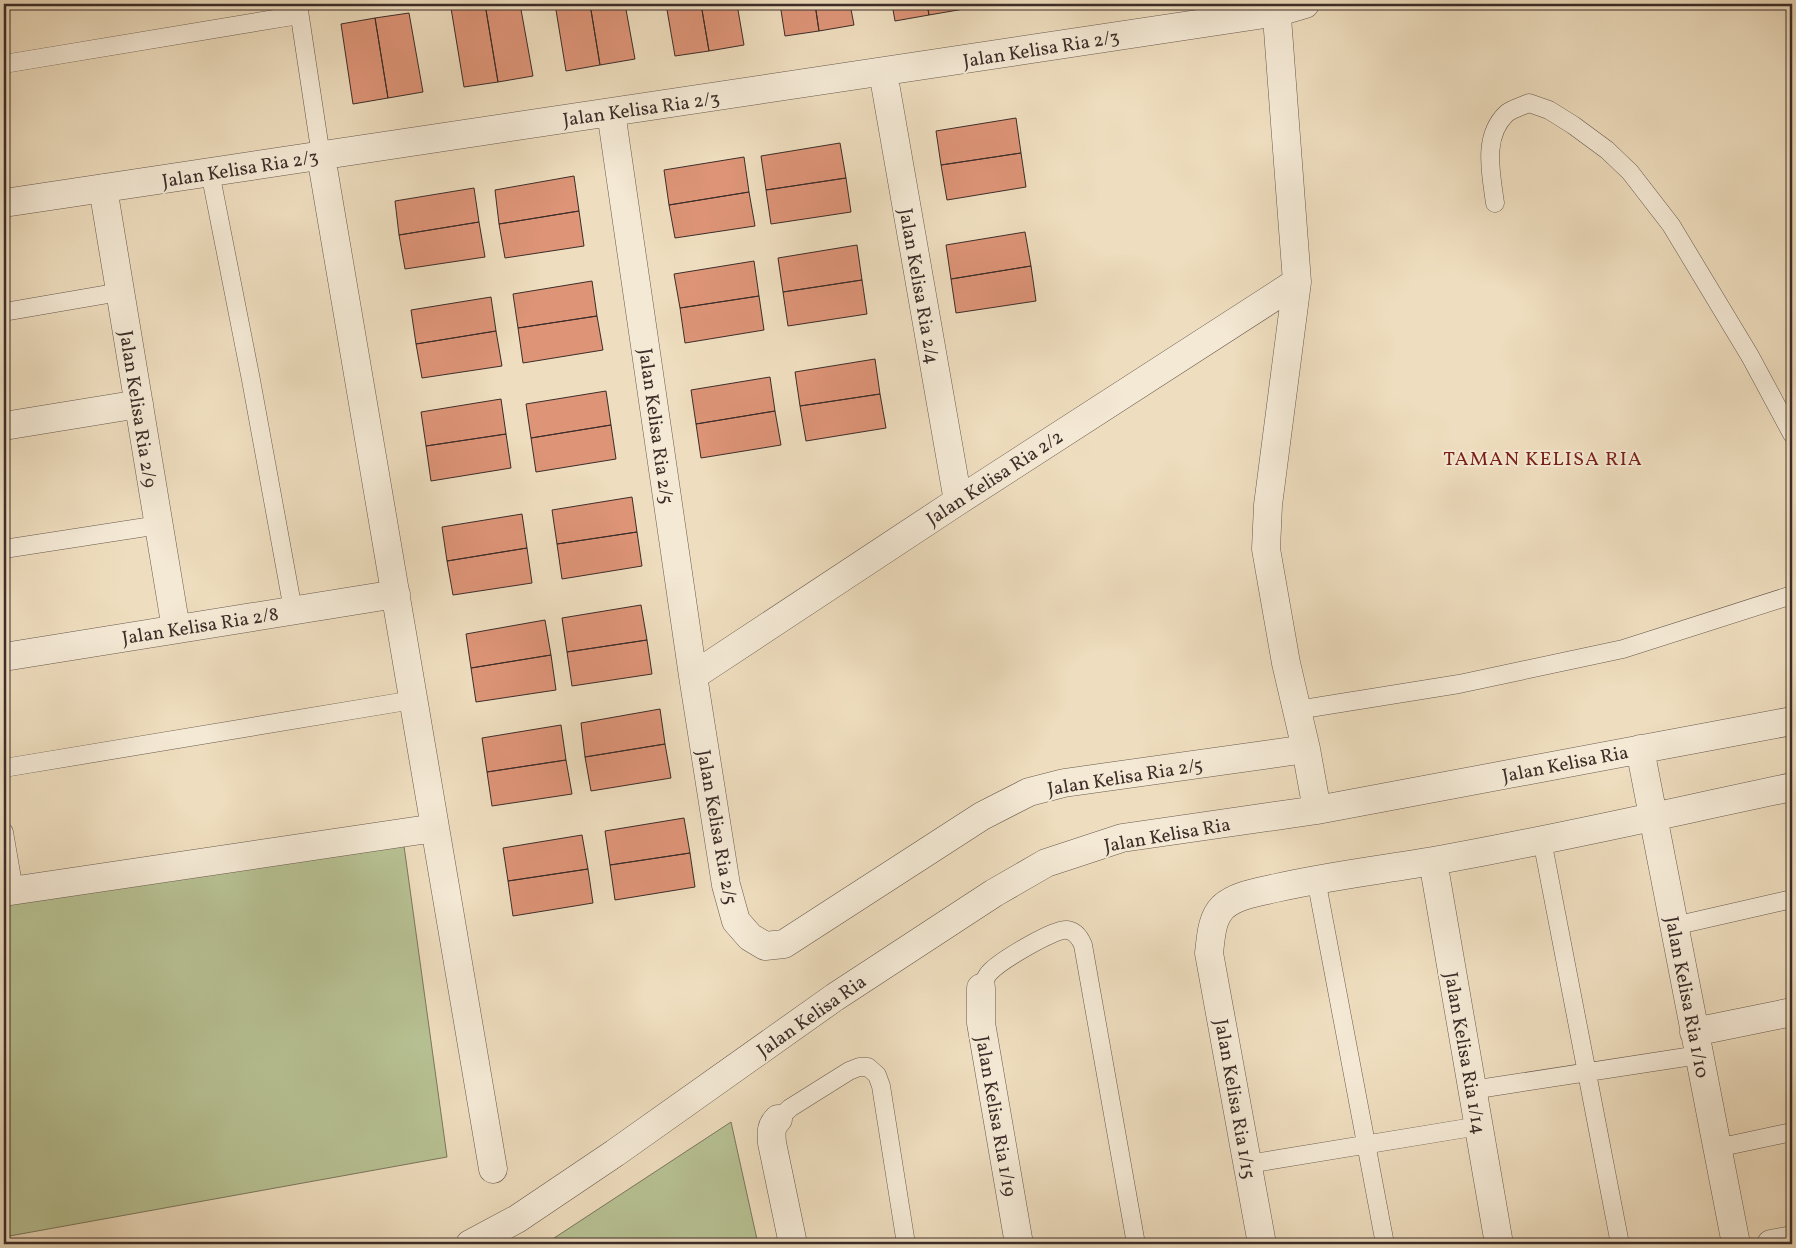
<svg xmlns="http://www.w3.org/2000/svg" width="1796" height="1248" viewBox="0 0 1796 1248" font-family="Vollkorn,serif">
	<style>
		.green { fill: #b7c193; stroke: #7a775e }
		.building { fill: #dd9477; stroke: #3c2d29 }
		.lines { fill: none; stroke-linecap: round; stroke-linejoin: round }
		.service-casing { stroke: #68594e; stroke-width: 19 }
		.minor-casing { stroke: #68594e; stroke-width: 29 }
		.service { stroke: #f4e9d5; stroke-width: 18 }
		.minor { stroke: #f4e9d5; stroke-width: 28 }
		.labels { text-anchor: middle; stroke-width: 4; stroke-linejoin: round; paint-order: stroke }
		.street-label { font-size: 19px; fill: #3c2d29; stroke: #f4e9d5 }
		.neighbourhood-label { font-size: 20px; letter-spacing: 1px; fill: #7a1f14; stroke: #f4e9d5 }
	</style>
	<rect width="100%" height="100%" fill="#eeddbe"/>
	<filter id="stains"><feTurbulence type="fractalNoise" baseFrequency=".004" numOctaves="4"/><feColorMatrix values="0 0 0 0 .2 0 0 0 0 .09 0 0 0 0 .02 0 0 0 .5 -.17"/></filter>
	<radialGradient id="worn" r=".72"><stop offset=".6" stop-color="#630" stop-opacity="0"/><stop offset="1" stop-color="#630" stop-opacity=".3"/></radialGradient>
	<path class="green" d="M404 846 447 1157 4 1237V901Z
		M731 1122 758 1244H545Z"/>
	<path class="building" d="M338 4H356L339 7Z
		M477 4H485L498 82 464 87 451 8Z
		M485 4H520L533 76 498 82Z
		M555 4H590L600 65 566 71Z
		M590 4H625L635 59 600 65Z
		M666 4H701L709 51 675 56Z
		M701 4H737L744 45 709 51Z
		M780 4H815L819 31 785 36Z
		M815 4H850L854 25 819 31Z
		M892 4H927L929 15 895 21Z
		M927 4H963L964 9 929 15Z
		M409 13 423 92 388 98 375 18Z
		M375 18 388 98 353 104 341 24Z
		M1016 118 1021 153 941 165 936 131Z
		M840 143 846 178 766 190 761 156Z
		M1021 153 1026 187 947 200 941 165Z
		M744 157 749 192 669 205 664 170Z
		M574 176 579 211 499 224 495 190Z
		M846 178 851 212 771 224 766 190Z
		M474 188 479 222 399 235 395 201Z
		M749 192 755 226 675 238 669 205Z
		M579 211 584 246 505 258 499 224Z
		M479 222 485 257 405 269 399 235Z
		M1025 232 1031 266 951 279 946 245Z
		M857 245 862 280 783 292 778 258Z
		M754 261 759 296 680 308 674 274Z
		M1031 266 1036 301 956 313 951 279Z
		M862 280 867 314 788 326 783 292Z
		M592 281 597 316 518 328 513 294Z
		M759 296 764 330 685 343 680 308Z
		M491 297 496 331 416 344 411 310Z
		M597 316 603 350 523 363 518 328Z
		M496 331 502 366 422 378 416 344Z
		M875 359 880 394 800 406 795 372Z
		M770 377 775 411 696 424 691 390Z
		M606 391 611 425 531 438 526 404Z
		M880 394 886 428 806 441 800 406Z
		M501 399 506 434 426 446 421 412Z
		M775 411 781 445 701 458 696 424Z
		M611 425 616 459 536 472 531 438Z
		M506 434 511 468 431 481 426 446Z
		M632 497 637 532 557 544 552 510Z
		M522 514 527 548 447 561 442 527Z
		M637 532 642 566 562 579 557 544Z
		M527 548 532 583 453 595 447 561Z
		M641 605 647 640 567 652 562 618Z
		M545 620 551 655 471 668 466 634Z
		M647 640 652 674 572 686 567 652Z
		M551 655 556 690 476 702 471 668Z
		M660 709 665 744 585 757 581 723Z
		M561 725 566 760 487 772 482 738Z
		M665 744 671 778 591 791 585 757Z
		M566 760 572 794 492 806 487 772Z
		M684 818 690 853 610 865 605 831Z
		M582 835 588 869 508 881 503 848Z
		M690 853 695 887 615 900 610 865Z
		M588 869 593 903 513 916 508 881Z"/>
	<g class="lines">
		<g class="service-casing">
			<path id="service" d="M298 4 321 156
				M4 64 299 15
				M210 172 251 380 293 610
				M1495 203C1491 173 1482 136 1507 113 1512 109 1522 106 1529 103L1549 110 1573 125 1607 150 1630 172 1671 225 1750 356 1792 434
				M4 312 120 292
				M4 549 159 525
				M1297 710 1459 684 1623 649 1792 595
				M4 768 413 700
				M4 832 14 890
				M1542 840 1620 1244
				M1316 879 1385 1244
				M1674 926 1792 899
				M981 988C984 982 986 975 991 971 1001 961 1054 928 1067 930 1076 931 1080 938 1083 945L1136 1244
				M1472 1090 1699 1055
				M778 1119 790 1108 849 1071 859 1067H868L877 1075 881 1086 906 1244
				M1717 1148 1792 1132
				M1248 1164 1479 1126"/>
		</g>
		<g class="minor-casing">
			<path id="minor" d="M1276 4 1297 282 1268 505 1266 549 1286 663 1306 749 1317 810
				M883 72 958 501
				M611 112 693 676 726 885 736 921 750 937 765 946 784 944 982 816 1029 792 1064 783 1306 749
				M321 156 493 1169
				M103 188 176 629
				M4 203 1278 12 1305 4
				M4 426 139 404
				M4 657 396 594
				M693 676 958 501 1297 282
				M1640 749 1736 1244
				M1433 861 1499 1244
				M4 892 435 828
				M981 988V1023L1019 1244
				M1694 1032 1792 1012
				M778 1119C771 1126 771 1132 772 1143L793 1244
				M470 1244 517 1219 615 1153 835 997 994 893 1046 863 1122 838 1317 810 1792 721
				M1262 1244 1209 953C1211 938 1211 919 1223 907 1236 895 1259 892 1276 888 1328 876 1380 870 1433 861 1553 840 1673 812 1792 787
				M1771 1244 1792 1240"/>
		</g>
		<use href="#service" class="service"/>
		<use href="#minor" class="minor"/>
	</g>
	<g class="labels">
		<g class="street-label">
			<text transform="translate(1041 48) rotate(-9)" y="7">Jalan Kelisa Ria 2/3</text>
			<text transform="translate(641 108) rotate(-8)" y="7">Jalan Kelisa Ria 2/3</text>
			<text transform="translate(240 168) rotate(-9)" y="7">Jalan Kelisa Ria 2/3</text>
			<text transform="translate(920 286) rotate(80)" y="7">Jalan Kelisa Ria 2/4</text>
			<text transform="translate(139 409) rotate(81)" y="7">Jalan Kelisa Ria 2/9</text>
			<text transform="translate(657 426) rotate(82)" y="7">Jalan Kelisa Ria 2/5</text>
			<text transform="translate(994 477) rotate(-33)" y="7">Jalan Kelisa Ria 2/2</text>
			<text transform="translate(200 625) rotate(-9)" y="7">Jalan Kelisa Ria 2/8</text>
			<text transform="translate(1565 763) rotate(-11)" y="7">Jalan Kelisa Ria</text>
			<text transform="translate(1125 776) rotate(-9)" y="7">Jalan Kelisa Ria 2/5</text>
			<text transform="translate(718 827) rotate(80)" y="7">Jalan Kelisa Ria 2/5</text>
			<text transform="translate(1167 834) rotate(-10)" y="7">Jalan Kelisa Ria</text>
			<text transform="translate(1688 997) rotate(79)" y="7">Jalan Kelisa Ria 1/10</text>
			<text transform="translate(811 1015) rotate(-35)" y="7">Jalan Kelisa Ria</text>
			<text transform="translate(1466 1053) rotate(80)" y="7">Jalan Kelisa Ria 1/14</text>
			<text transform="translate(1236 1099) rotate(80)" y="7">Jalan Kelisa Ria 1/15</text>
			<text transform="translate(997 1116) rotate(80)" y="7">Jalan Kelisa Ria 1/19</text>
		</g>
		<g class="neighbourhood-label">
			<text x="1543" y="465">TAMAN KELISA RIA</text>
		</g>
	</g>
	<rect width="1796" height="1248" fill="none" stroke="#eeddbe" stroke-width="20"/>
	<rect x="5" y="5" width="1786" height="1238" fill="none" stroke="#3c2d29" stroke-width="2.5"/>
	<rect x="10" y="10" width="1776" height="1228" fill="none" stroke="#3c2d29"/>
	<rect width="100%" height="100%" filter="url(#stains)"/>
	<rect width="100%" height="100%" fill="url(#worn)"/>
</svg>
